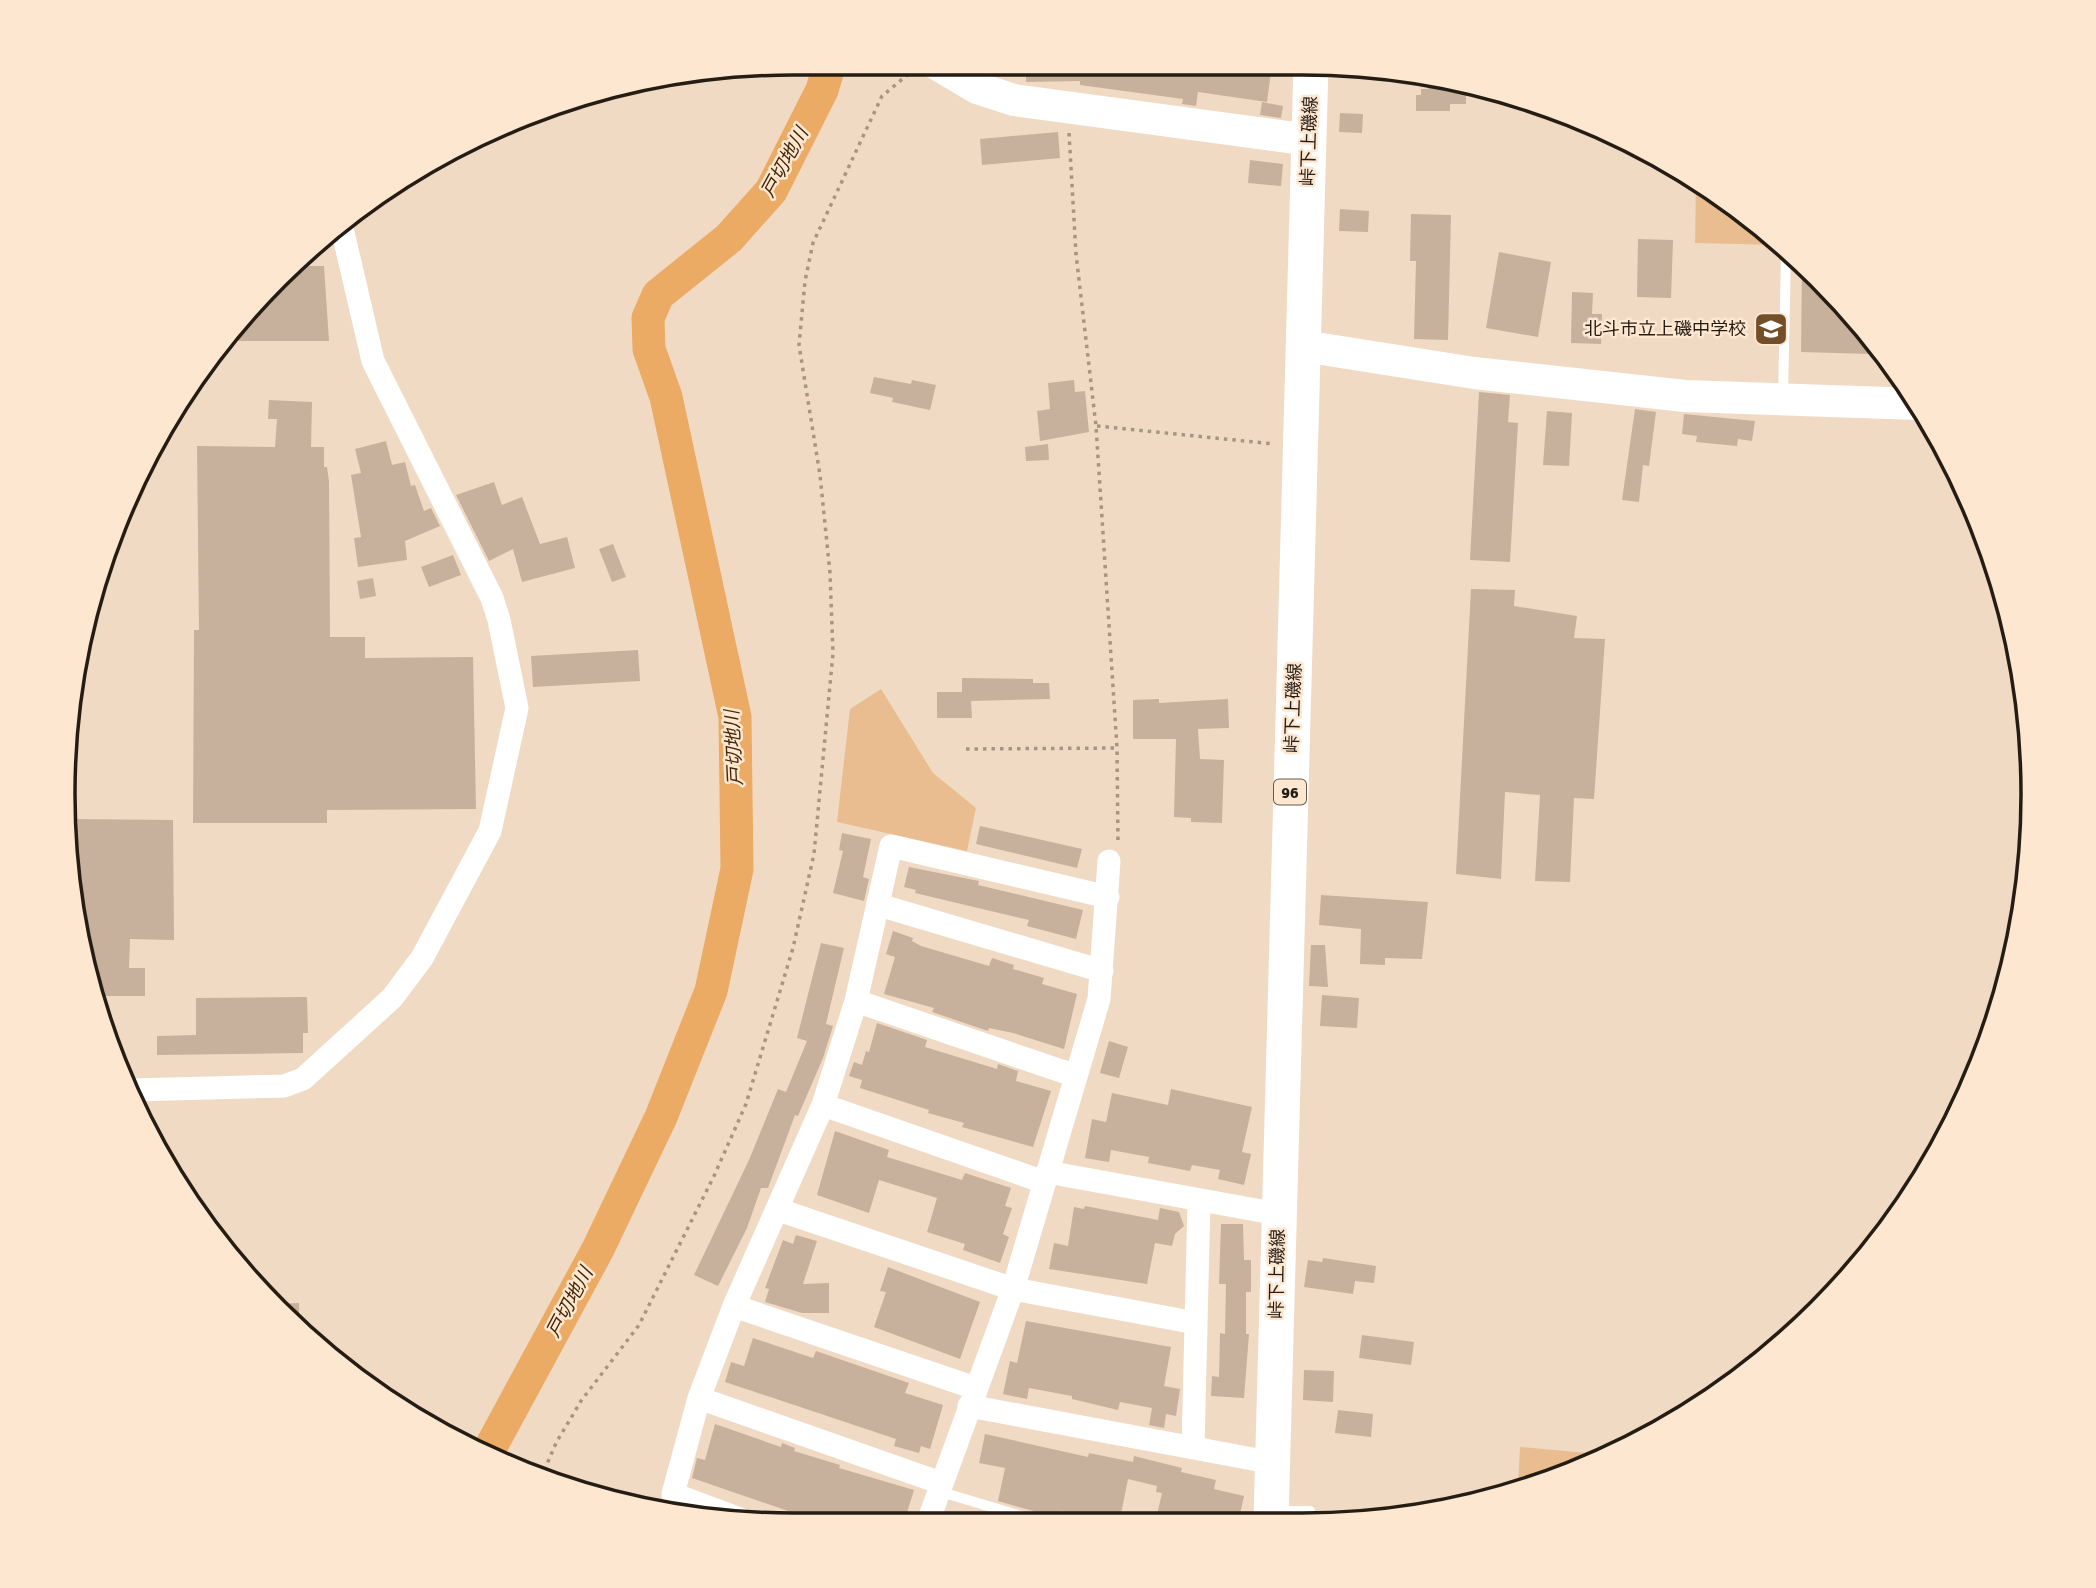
<svg xmlns="http://www.w3.org/2000/svg" width="2096" height="1588" viewBox="0 0 2096 1588" font-family="Signika,'Noto Sans JP',sans-serif">
	<style>
		.green { fill: #e9bd90 }
		.lines { fill: none; stroke-linecap: round; stroke-linejoin: round }
		.river { stroke: #ecab64; stroke-width: 33 }
		.building { fill: #c7b19c }
		.path { stroke: #a79584; stroke-width: 3.5; stroke-dasharray: 3.5 5; stroke-linecap: butt }
		.lane { stroke: #fff; stroke-width: 10 }
		.street { stroke: #fff; stroke-width: 23 }
		.secondary { stroke: #fff; stroke-width: 32 }
		.primary { stroke: #fff; stroke-width: 35 }
		.labels { text-anchor: middle; stroke-width: 5; stroke-linejoin: round; paint-order: stroke }
		.shield { fill: #fee7d1; stroke: #665a4d; stroke-width: 2 }
		.shield-label { font-size: 16px; font-weight: bold; fill: #251d14 }
		.street-label { font-size: 18px; fill: #251d14; stroke: #fee7d1 }
		.poi-label { font-size: 18px; fill: #251d14; stroke: #fee7d1; text-anchor: end }
		.water-label { font-size: 19px; font-style: italic; fill: #412707; stroke: #fee7d1 }
		.rim { fill: none; stroke: #251d14; stroke-width: 3.5 }
	</style>
	<rect width="100%" height="100%" fill="#f1dac4"/>
	<path class="green" d="M1696 182 1747 214 1779 245 1695 243Z
		M881 689 933 773 976 808 967 851 837 822 850 709Z
		M1520 1447 1609 1455 1581 1470 1518 1486Z"/>
	<g class="lines">
		<path class="river" d="M487 1454 598 1249 661 1117 711 991 737 869 735 717 666 397 649 349 648 318 658 295 729 238 771 191 822 90 830 63"/>
	</g>
	<path class="building" d="M1026 64H1272L1267 102 1198 92 1196 106 1182 104 1183 99 1080 85V81L1026 82Z
		M1428 84H1466V104H1450V111H1416V95H1421V89H1428Z
		M1262 102 1283 106 1281 118 1260 115Z
		M1340 113 1363 114 1362 133 1339 132Z
		M1058 132 1060 158 982 165 980 139Z
		M1250 160 1283 164 1281 186 1248 183Z
		M1340 209 1369 211 1368 232 1339 231Z
		M1411 214 1451 215 1448 340 1414 339 1416 261H1410Z
		M1638 239 1673 240 1671 298 1637 297Z
		M1499 252 1551 262 1538 337 1486 328Z
		M1802 263 1819 277 1871 341V354L1801 352Z
		M290 266H324L329 341H225L245 312Z
		M1572 292 1593 293 1592 314H1602L1601 344 1571 343Z
		M874 377 911 384 912 380 936 385 930 410 892 402 893 398 870 393Z
		M1074 380 1075 392 1085 391 1089 432 1040 441 1037 411 1050 409 1048 383Z
		M1479 392 1510 395 1508 422 1518 423 1510 562 1470 560Z
		M269 400 312 402 311 447H324V467H327L329 481 330 637H365V658L473 657 476 809 327 810V823H193L194 630H199L197 446 275 447 277 419H268Z
		M1635 409 1656 412 1649 466 1643 465 1639 502 1622 500Z
		M1547 411 1572 413 1569 466 1543 465Z
		M1684 414 1755 421 1752 441 1738 439 1737 446 1696 442 1697 436 1682 434Z
		M386 441 392 465 405 462 411 486 415 485 424 511 431 508 440 526 405 541 407 560 358 567 354 538 361 537 351 475 361 473 355 449Z
		M1048 444 1049 460 1026 461 1025 447Z
		M494 482 502 505 522 497 540 544 567 537 575 568 522 582 513 549 489 561 456 495Z
		M613 544 626 577 612 582 599 549Z
		M453 555 461 575 429 587 421 567Z
		M373 578 376 596 360 599 357 581Z
		M1471 589 1515 590 1514 606 1577 616 1574 638 1605 639 1594 799 1574 798 1570 882 1535 881 1540 795 1505 792 1501 879 1456 874Z
		M638 650 640 681 533 687 531 656Z
		M962 678 1033 679V683H1049L1050 699 971 701 972 718H937V692H962Z
		M1159 699V703L1228 699 1229 728 1198 729 1200 759 1224 760 1222 823 1191 822V818L1174 817 1176 739H1133V700Z
		M68 819 173 820 174 940 130 939 129 968H145V996H95L68 860Z
		M980 826 1082 849 1077 868 976 844Z
		M842 833 871 839 863 877 869 879 864 901 833 893 843 851 839 850Z
		M909 867 979 881 978 885 1083 910 1076 939 1027 926 1029 920 915 893 916 890 904 887Z
		M1321 895 1428 902 1422 959 1385 958V965L1360 964 1361 929 1319 925Z
		M893 931 913 938 912 941 921 946 989 966 992 958 1014 965 1013 969 1044 978 1042 984 1077 994 1064 1049 1013 1033 989 1028 988 1031 932 1012 934 1008 884 994 895 957 886 954Z
		M821 943 844 948 826 1024 833 1026 823 1058 798 1116 795 1115 768 1188H761L747 1228 718 1286 694 1275 749 1160 778 1089 786 1092 807 1041 797 1038Z
		M1311 945H1325L1328 987 1309 986Z
		M1322 995 1359 998 1357 1028 1320 1026Z
		M307 997 308 1033H303V1053L157 1055V1036L196 1035V998Z
		M877 1023 927 1040 925 1047 997 1069 998 1064 1018 1071 1016 1081 1051 1091 1033 1147 962 1127 964 1123 928 1113 929 1110 860 1088 862 1080 849 1076 854 1062 862 1065 866 1051 869 1052Z
		M1109 1041 1128 1047 1119 1078 1100 1073Z
		M1171 1089 1252 1107 1242 1152 1251 1154 1244 1185 1218 1179 1220 1170 1192 1165 1190 1171 1148 1163 1149 1157 1111 1150 1109 1162 1085 1158 1092 1119 1106 1122 1112 1093 1168 1105Z
		M835 1131 889 1150 887 1157 962 1180 965 1173 1011 1188 1005 1206 1012 1208 1003 1234 1009 1237 1000 1263 963 1250 965 1244 927 1232 937 1198 879 1180 869 1213 817 1195Z
		M1085 1206 1158 1220 1160 1208 1179 1212 1184 1226 1175 1234 1172 1246 1155 1243 1147 1284 1049 1269 1054 1243 1068 1246 1074 1207 1084 1209Z
		M1221 1224H1243L1244 1260H1251V1292H1246V1334H1249L1244 1398 1211 1396 1212 1376 1219 1377 1220 1333 1225 1334 1226 1284H1219Z
		M796 1235 817 1241 803 1284 829 1283V1313H802L765 1302 769 1289 765 1288 783 1240 793 1244Z
		M1323 1258 1376 1266 1374 1283 1355 1281 1353 1294 1304 1287 1308 1260 1322 1262Z
		M888 1267 980 1302 960 1359 874 1327 886 1292 880 1291Z
		M299 1303V1320H289L271 1304Z
		M1026 1321 1171 1347 1164 1386 1180 1389 1176 1416 1166 1414 1164 1428 1149 1425 1152 1408 1120 1402 1118 1410 1072 1399V1396L1029 1388 1027 1399 1003 1394 1010 1361 1017 1363Z
		M1362 1335 1414 1342 1411 1365 1359 1358Z
		M753 1338 813 1358 816 1351 909 1383 905 1393 943 1405 930 1449 921 1446 919 1453 894 1446 896 1439 725 1382 731 1362 744 1366Z
		M1304 1370 1334 1371 1333 1402 1303 1400Z
		M1338 1410 1373 1414 1371 1437 1335 1433Z
		M715 1424 781 1447 782 1443 795 1448 794 1451 840 1465 839 1468 914 1490 905 1519H811L692 1478 697 1458 705 1460Z
		M985 1434 1088 1457 1089 1453 1133 1462 1134 1456 1182 1468 1181 1472 1216 1480 1214 1489 1244 1496 1239 1519H1156L1162 1493 1156 1492 1157 1486 1128 1479 1120 1519H1101L1060 1511 1059 1519H1039L1033 1511 998 1501 1005 1468 979 1463Z"/>
	<g class="lines">
		<path class="path" d="M898 63 913 73
			M1069 133 1076 254 1096 426 1117 748 1118 844
			M1097 426 1274 444
			M966 749 1117 748
			M541 1478 556 1443 581 1401 639 1325 714 1176 746 1104 793 948 814 854 833 653 830 573 820 475 799 345 805 281 813 243 882 96 911 72"/>
		<path class="lane" d="M1783 395 1786 255H1794
			M938 1491 1031 1519
			M1277 1511H1310V1519"/>
		<path class="street" d="M879 905 1102 971
			M856 1001 1076 1076
			M132 1090 284 1086 303 1079 392 998 422 958 490 831 517 708 499 620 492 598 373 361 341 224
			M823 1105 1044 1182
			M1047 1172 1278 1214
			M779 1210 1013 1289 1196 1323
			M734 1306 975 1388
			M699 1398 941 1483
			M969 1406 1274 1463
			M1193 1448 1199 1200
			M740 1519 673 1494 699 1398 734 1306 823 1105 856 1001 891 846 1108 897
			M929 1519 1013 1289 1099 999 1109 861"/>
		<path class="secondary" d="M935 63 977 88 1014 100 1310 140
			M1303 346 1474 373 1685 396 1918 404"/>
		<path class="primary" d="M1271 1519 1311 64"/>
	</g>
	<defs>
		<g id="school-square" transform="scale(1.75)"><rect x="-9" y="-9" width="18" height="18" rx="4" fill="#724f28" stroke="#fee7d1"/><path d="M0-5L7-2L0 1L-7-2ZM-4 1L0 2.5L4 1V4Q0 6-4 4Z" fill="#fff"/></g>
	</defs>
	<g fill-rule="evenodd">
		<use href="#school-square" x="1771" y="329"/>
	</g>
	<g class="labels">
		<rect class="shield" x="1274" y="779.5" width="32" height="25" rx="5"/>
		<g class="shield-label">
			<text x="1290" y="798">96</text>
		</g>
		<g class="street-label">
			<text transform="translate(1309 141) rotate(-88)" y="6">峠下上磯線</text>
			<text transform="translate(1293 708) rotate(-88)" y="6">峠下上磯線</text>
			<text transform="translate(1277 1274) rotate(-89)" y="6">峠下上磯線</text>
		</g>
		<g class="poi-label">
			<text x="1746" y="335">北斗市立上磯中学校</text>
		</g>
		<g class="water-label">
			<text transform="translate(784 162) rotate(-61)" y="7">戸切地川</text>
			<text transform="translate(733 748) rotate(-93)" y="7">戸切地川</text>
			<text transform="translate(569 1302) rotate(-62)" y="7">戸切地川</text>
		</g>
	</g>
	<path d="M0 0H2096V1588H0ZM794 75H1302A719 719 0 0 1 2021 794V794A719 719 0 0 1 1302 1513H794A719 719 0 0 1 75 794V794A719 719 0 0 1 794 75Z" fill="#fee7d1" fill-rule="evenodd"/>
	<path class="rim" d="M794 75H1302A719 719 0 0 1 2021 794V794A719 719 0 0 1 1302 1513H794A719 719 0 0 1 75 794V794A719 719 0 0 1 794 75Z"/>
</svg>
